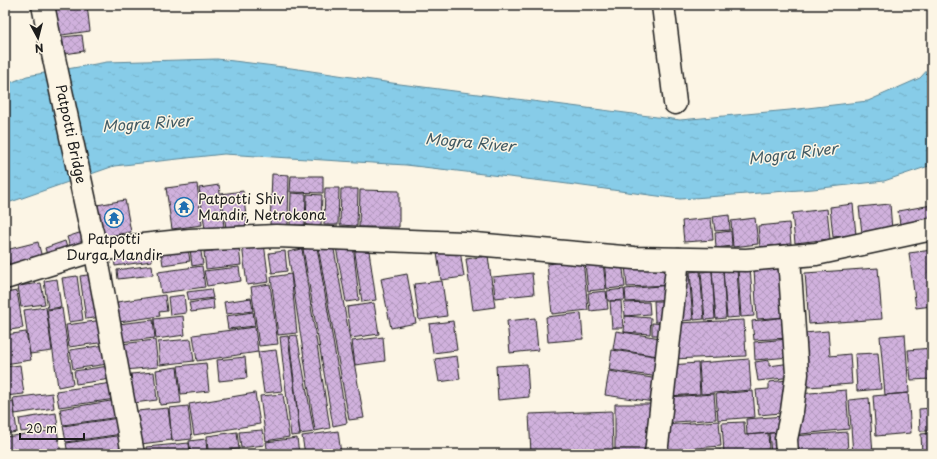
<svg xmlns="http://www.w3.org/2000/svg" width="937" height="459" viewBox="0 0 937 459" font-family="'Playpen Sans',sans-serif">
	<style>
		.water { fill: url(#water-ripples); stroke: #5c8696 }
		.building { fill: url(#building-cross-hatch); stroke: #1c1c1c }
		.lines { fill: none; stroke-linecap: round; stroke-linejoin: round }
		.street-casing { stroke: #1c1c1c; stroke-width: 25 }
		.secondary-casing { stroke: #1c1c1c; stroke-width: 25 }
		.street { stroke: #fcf5e5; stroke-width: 22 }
		.secondary { stroke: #fcf5e5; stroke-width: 22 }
		.labels { text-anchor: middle; stroke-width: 3; stroke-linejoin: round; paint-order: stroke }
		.street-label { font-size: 14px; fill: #1c1c1c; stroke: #fcf5e5 }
		.poi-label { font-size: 14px; fill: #1c1c1c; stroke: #fcf5e5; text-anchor: start }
		.water-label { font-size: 15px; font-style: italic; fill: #415a63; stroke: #fcf5e5 }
	</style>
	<defs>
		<pattern id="water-ripples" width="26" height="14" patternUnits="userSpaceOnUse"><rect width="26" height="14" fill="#87cce8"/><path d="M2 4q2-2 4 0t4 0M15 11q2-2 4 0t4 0" fill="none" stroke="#74afc6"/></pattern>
		<pattern id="building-cross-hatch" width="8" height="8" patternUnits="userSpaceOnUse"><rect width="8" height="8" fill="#d0b1dd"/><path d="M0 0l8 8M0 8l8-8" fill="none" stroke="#b298bd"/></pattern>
	</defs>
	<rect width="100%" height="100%" fill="#fcf5e5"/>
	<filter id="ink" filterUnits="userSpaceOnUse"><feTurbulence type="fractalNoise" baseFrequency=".025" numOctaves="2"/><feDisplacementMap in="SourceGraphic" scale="8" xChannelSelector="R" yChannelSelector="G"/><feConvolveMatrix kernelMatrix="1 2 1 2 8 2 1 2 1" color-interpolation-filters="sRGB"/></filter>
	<g filter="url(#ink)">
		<path class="water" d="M217 59 291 68 392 83 680 120 790 110 868 101 920 78 932 65V165L884 181 813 189 680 199 560 183 406 165 224 154 114 166 5 204V85L27 76 107 62Z"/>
		<path class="building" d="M67 5H87L90 31 55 36 51 7Z
			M82 35 84 51 65 54 62 37Z
			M272 174 289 175 288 225H270Z
			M291 176H323V193L290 192Z
			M197 184 202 225 172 229 166 188Z
			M219 185 224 227 205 229 199 188Z
			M325 188H339L338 225H324Z
			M341 189H358L357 226 340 225Z
			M360 190 399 191V227H359Z
			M243 191 247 225 226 228 221 194Z
			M291 193 306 194 305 225H290Z
			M307 194 322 195 321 226 306 225Z
			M125 200 131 232 103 237 97 205Z
			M853 204 856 235 833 237 830 207Z
			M890 204 892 230 862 233 859 207Z
			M932 205V226L901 231 898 211Z
			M827 209 830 239 795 243 792 213Z
			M729 215 730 230 715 231 713 217Z
			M711 218 713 240 684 242 682 221Z
			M755 218 758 244 733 247 731 221Z
			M789 223 791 244 760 247 758 226Z
			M731 231 732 246 716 248 715 233Z
			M82 232 87 250 72 254 67 237Z
			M122 234 123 241 109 243 108 236Z
			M65 241 69 255 49 262 45 248Z
			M38 242 42 258 10 266 6 250Z
			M264 243 269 282 247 285 242 245Z
			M333 244 364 418 349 420 318 247Z
			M353 244 359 300 346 302 336 247Z
			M368 244 376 300 362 302 354 246Z
			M200 246 203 264 192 266 190 248Z
			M239 247 241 265 206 269 204 252Z
			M317 247 347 423 333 426 303 249Z
			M188 249 190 261 163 265 161 252Z
			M302 249 330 428 315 431 288 252Z
			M460 250 464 277 441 280 437 253Z
			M932 250V306L916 308 909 253Z
			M285 251 287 271 272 273 269 253Z
			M151 252 152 261 115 266 114 257Z
			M488 256 495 307 473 310 466 259Z
			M583 260 588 310 552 314 547 264Z
			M622 260 625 287 607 289 604 262Z
			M669 261 670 285 627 287 625 264Z
			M603 262 606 289 588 291 585 263Z
			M152 265 153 275 118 279 117 270Z
			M202 266 205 287 161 293 158 272Z
			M239 267 241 281 207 286 204 271Z
			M784 267 787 317 757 319 754 269Z
			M750 268 754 316 741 317 738 269Z
			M878 268 882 319 809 324 805 273Z
			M737 269 740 317 727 318 723 271Z
			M723 270 726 318 716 319 712 271Z
			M700 271 704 319 694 320 690 272Z
			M712 271 715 319 705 320 701 272Z
			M677 272H689L693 320 681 321Z
			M532 273 534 294 495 298 493 277Z
			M95 274 102 317 86 319 80 276Z
			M291 274 297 333 278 335 271 277Z
			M407 274 416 323 391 328 381 279Z
			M77 276 83 320 69 322 62 278Z
			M57 279 61 307 48 309 44 281Z
			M442 281 447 316 419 320 414 284Z
			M41 283 45 304 21 307 18 286Z
			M270 284 278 344 259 346 251 287Z
			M671 285 672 299 626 302 625 289Z
			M211 289 213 298 189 301 187 292Z
			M624 289 625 300 608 301 607 291Z
			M17 291 23 328 10 330 5 293Z
			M606 291 608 309 590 311 588 293Z
			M165 295 167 311 159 312 160 316 119 322 117 302Z
			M184 295 186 313 170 315 168 297Z
			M251 298 253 311 226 314 224 302Z
			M213 299 214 309 191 312 189 303Z
			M610 301H621L623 328H612Z
			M654 301H668V322H655Z
			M649 302 650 314 625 316 624 303Z
			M374 303 379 334 351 338 347 307Z
			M46 307 52 351 30 354 24 310Z
			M62 308 73 384 58 387 47 310Z
			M253 312 255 326 228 329 226 316Z
			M581 313 583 339 548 342 546 317Z
			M183 316 185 335 156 339 154 319Z
			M625 316 651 318 650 334 624 332Z
			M787 317 788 338 754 340 752 321Z
			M535 318 538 350 510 353 507 321Z
			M103 320 106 342 69 347 66 325Z
			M153 320 155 338 120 342 118 324Z
			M744 320 746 356 671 359 677 323Z
			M453 321 457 350 433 353 429 324Z
			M652 323 667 324 666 335H652Z
			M255 327 258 352 197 361 193 335Z
			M616 331 667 339 664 357 613 349Z
			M828 331 830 356 850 354 852 384 808 387 804 333Z
			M26 332 31 360 5 364V335Z
			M905 334 909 393 885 395 880 336Z
			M297 335 314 432 300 434 289 336Z
			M288 336 300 435 291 436 280 337Z
			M383 337 385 361 355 365 352 341Z
			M191 339 194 361 160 365 158 342Z
			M788 339 790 357 755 360 754 342Z
			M155 340 158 367 124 370 121 344Z
			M105 345 108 364 73 369 70 350Z
			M932 348V379L911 380 908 350Z
			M276 350 282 391 264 393 258 352Z
			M612 350 662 357 659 377 609 370Z
			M878 353 881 389 857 391 855 354Z
			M457 356 460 379 439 382 435 359Z
			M245 357 247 378 219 381 217 360Z
			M749 359 751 390 701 394 699 363Z
			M769 360V366L791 363 792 377 758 381 755 362Z
			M206 363 209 391 181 394 178 366Z
			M698 363 700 394 669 396 670 365Z
			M527 364 529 397 498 400 496 366Z
			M20 365 24 394 5 396V367Z
			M109 366 111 379 76 384 74 371Z
			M177 367 181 403 160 405 156 370Z
			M609 371 658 379 654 402 605 395Z
			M154 372 157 400 134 403 131 374Z
			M788 380 791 412 759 415 756 390 769 389V382Z
			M112 383 115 399 59 407 56 391Z
			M846 390 849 429 792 435 798 394Z
			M753 391 755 417 718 420 716 394Z
			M52 393 54 408 15 414 13 398Z
			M255 393 260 424 194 435 189 404Z
			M908 393 911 433 876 436 873 396Z
			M283 394 289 437 266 441 260 396Z
			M714 394 716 419 663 423 668 397Z
			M869 398 873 454H853L849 400Z
			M117 400 119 417 63 425 60 409Z
			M13 401 17 432 5 434V402Z
			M615 404H650V454H615Z
			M188 406 192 439 172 441 169 408Z
			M168 408 172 440 141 444 137 411Z
			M932 408V431H920L919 409Z
			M612 411 613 454H531L529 414Z
			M56 413 58 427 21 432 19 419Z
			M784 416 785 432 747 435 746 419Z
			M119 418 122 434 66 442 63 426Z
			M719 421 721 446 660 451 664 425Z
			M744 422 745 435 768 433 769 449 724 453 722 423Z
			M57 430 61 454H5V437Z
			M262 430 264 445 241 448 239 432Z
			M338 431 341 454H305L302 436Z
			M237 432 239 449 208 452 207 436Z
			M783 432 785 453 771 454 769 433Z
			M847 432 848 454H793L792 436Z
			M932 433V454H922L921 434Z
			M123 435V454H68L66 443Z
			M297 438 299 454H268L266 442Z
			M206 439 207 454H191L189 441Z
			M189 443 190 454H147L146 447Z
			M255 450V454H217Z
			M721 450V454H675Z"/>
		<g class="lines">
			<g class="street-casing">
				<path id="street" d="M663 5 675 103
					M92 232 133 454
					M656 454 678 259
					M787 454 786 439 792 411 797 374 789 257"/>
			</g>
			<g class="secondary-casing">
				<path id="secondary" d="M43 5 50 40 91 229
					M5 278 95 250 190 240 276 236 464 243 634 258 746 260 816 254 932 229"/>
			</g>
			<use href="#street" class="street"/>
			<use href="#secondary" class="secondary"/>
		</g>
	</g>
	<defs>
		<g id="temple-ring" transform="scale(1)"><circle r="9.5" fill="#fcf5e5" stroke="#1f6fb2" stroke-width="1.5"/><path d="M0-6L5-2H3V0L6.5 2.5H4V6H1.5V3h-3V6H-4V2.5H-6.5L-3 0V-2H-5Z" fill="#1f6fb2"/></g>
	</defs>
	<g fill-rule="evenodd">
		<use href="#temple-ring" x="184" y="207"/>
		<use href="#temple-ring" x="114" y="218"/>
	</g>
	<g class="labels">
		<g class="street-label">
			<text transform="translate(71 134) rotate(78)" y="5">Patpotti Bridge</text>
		</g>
		<g class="poi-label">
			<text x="198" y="204">Patpotti Shiv<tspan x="198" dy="16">Mandir, Netrokona</tspan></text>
			<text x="114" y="244" text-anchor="middle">Patpotti<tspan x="114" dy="16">Durga Mandir</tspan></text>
		</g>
		<g class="water-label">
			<text transform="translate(147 124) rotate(-4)" y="5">Mogra River</text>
			<text transform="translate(470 143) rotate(5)" y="5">Mogra River</text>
			<text transform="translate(793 154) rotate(-7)" y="5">Mogra River</text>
		</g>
	</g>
	<rect width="937" height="459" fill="none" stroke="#fcf5e5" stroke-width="20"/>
	<rect x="10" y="10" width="917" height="439" fill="none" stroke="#1c1c1c" stroke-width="1.5" filter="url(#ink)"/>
	<g transform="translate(38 38) rotate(173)" stroke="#fcf5e5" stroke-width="3" paint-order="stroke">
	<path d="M0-3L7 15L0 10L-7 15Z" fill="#1c1c1c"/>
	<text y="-6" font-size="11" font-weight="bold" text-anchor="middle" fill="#1c1c1c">N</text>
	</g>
	<path d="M20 433v6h64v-6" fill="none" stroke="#1c1c1c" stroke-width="2"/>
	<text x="26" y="433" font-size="12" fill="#1c1c1c" stroke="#fcf5e5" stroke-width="3" paint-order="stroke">20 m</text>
</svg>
